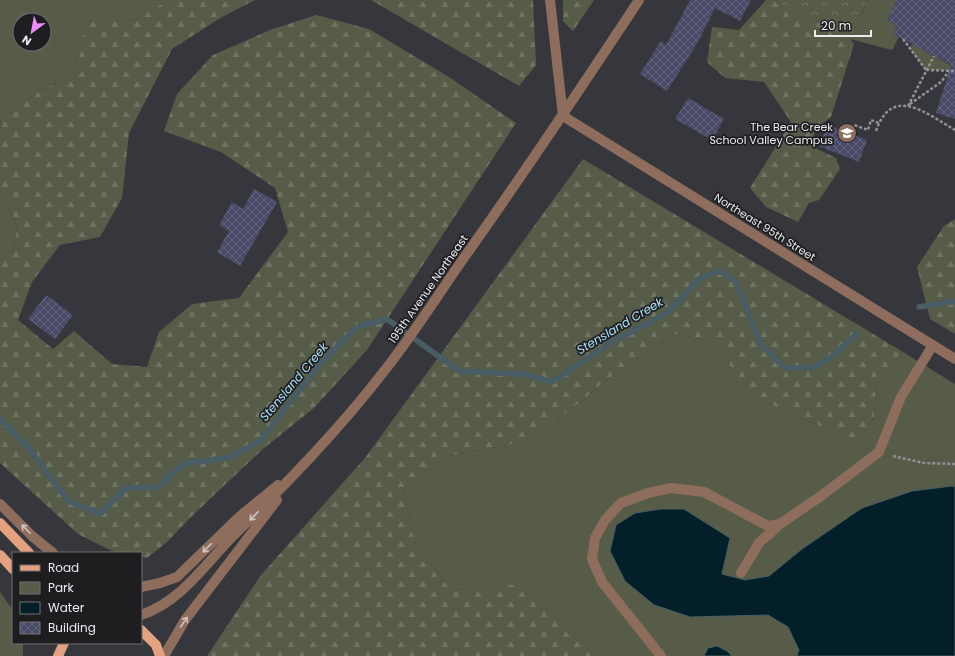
<svg xmlns="http://www.w3.org/2000/svg" width="955" height="656" viewBox="0 0 955 656" font-family="Poppins,sans-serif">
	<style>
		.green { fill: #565c47; fill-rule: evenodd }
		.forest { fill: url(#forest-firs) }
		.park { fill: url(#park-crowns) }
		.water { fill: #03202a; stroke: #485d65 }
		.lines { fill: none; stroke-linecap: round; stroke-linejoin: round }
		.stream { stroke: #485d65; stroke-width: 5.5 }
		.building { fill: url(#building-cross-hatch) }
		.path { stroke: #919296; stroke-width: 2.5; stroke-dasharray: 3 2; stroke-linecap: butt }
		.minor { stroke: #8f6d5d; stroke-width: 10 }
		.major { stroke: #e4a17f; stroke-width: 10 }
		.oneway { stroke: #cfc5c2 }
		.labels { text-anchor: middle; stroke-width: 3.5; stroke-linejoin: round; paint-order: stroke }
		.poi-label { font-size: 11px; fill: #eaebee; stroke: #1e1e21; text-anchor: end }
		.street-label { font-size: 11px; fill: #eaebee; stroke: #1e1e21 }
		.water-label { font-size: 12px; font-style: italic; fill: #abe1f8; stroke: #1e1e21 }
	</style>
	<defs>
		<pattern id="forest-firs" width="22" height="20" patternUnits="userSpaceOnUse"><rect width="22" height="20" fill="#565c47"/><path d="M5 1l3.5 6h-7zM16 11l3.5 6h-7z" fill="#6e7462"/></pattern>
		<pattern id="park-crowns" width="20" height="18" patternUnits="userSpaceOnUse"><rect width="20" height="18" fill="#565c47"/><path d="M2 6a3 3 0 1 1 6 0M12 15a3 3 0 1 1 6 0" fill="none" stroke="#6e7462"/></pattern>
		<pattern id="building-cross-hatch" width="8" height="8" patternUnits="userSpaceOnUse"><rect width="8" height="8" fill="#484a68"/><path d="M0 0l8 8M0 8l8-8" fill="none" stroke="#63647e"/></pattern>
	</defs>
	<rect width="100%" height="100%" fill="#36373c"/>
	<path class="green" d="M0 0H168L136 19 86 24 74 73 39 92 1 119 0 128ZM20 20H44V44H20Z
		M868 0H897L887 20 897 25 893 34 899 37 892 50 850 39Z
		M927 15 946 24 930 54 950 65 955 56V71L926 70 910 48Z
		M0 190 17 226 14 251 0 259Z
		M675 334 724 344 739 390 812 423 856 439 874 418 876 385 903 352 955 384V487L952 486 862 508 802 549 769 576 745 580 721 574 730 538 616 525 610 551 625 581 690 617 768 615 788 627 799 650 797 656H732L727 651 708 648 704 656H594L576 634 521 585 451 590 415 544 403 488 449 456 534 440 614 374Z
		M0 592 13 610V643H23V656H0Z"/>
	<path class="forest" d="M168 0H255L222 17 172 49 129 133 122 198 100 237 60 245 32 282 18 320 53 349 74 331 112 364 147 367 159 332 192 304 239 298 288 232 275 188 221 152 164 131 177 94 213 55 270 30 316 15 369 29 449 77 516 123 367 350 314 408 263 449 193 515 167 542 147 558 141 557V553L114 552 78 534 0 463V259L14 251 17 226 0 190V128L1 119 39 92 74 73 86 23 136 19Z
		M371 0H533L536 65 519 86Z
		M563 0H594L573 31 563 21Z
		M766 0H776L850 39 854 44 831 117 814 130 815 148 836 158 840 169 819 200 809 203 798 222 766 207 750 188 791 122 764 82 725 78 707 62 712 27 739 30Z
		M583 159 903 352 876 385 874 418 856 440 812 423 739 390 723 344 675 334 614 374 534 440 449 456 403 488 415 544 451 590 521 584 576 634 594 656H207L261 575 365 458Z
		M955 219V334L930 319 917 267 944 226Z"/>
	<path class="park" d="M776 0H868L850 39Z"/>
	<path class="water" d="M952 486 955 487V656H797L799 650 788 627 768 615 690 617 654 605 625 581 610 551 616 525 635 513 661 509H684L730 538 722 574 745 580 769 576 802 549 862 508 912 491Z
		M717 646 727 651 732 656H704L708 648Z"/>
	<g class="lines">
		<path class="stream" d="M919 307 955 301
			M0 419 27 446 68 501 100 514 126 488 158 487 183 464 231 457 261 440 319 365 357 327 387 319 459 371 523 374 552 382 610 343 667 313 700 278 719 271 735 281 762 346 785 368 815 367 835 354 857 333"/>
	</g>
	<path class="building" d="M690 0H751L740 21 715 8 698 42 667 91 640 74 661 41 666 45Z
		M897 0H955V119L936 113 951 65 893 34 897 25 887 20Z
		M688 98 724 119 712 140 675 119Z
		M828 125 867 140 859 162 819 146Z
		M254 189 277 202 240 266 217 252 229 231 219 225 232 202 243 209Z
		M46 295 73 315 55 339 28 319Z"/>
	<g class="lines">
		<path class="path" d="M903 39 926 70
			M926 70 955 71
			M910 104 941 82 949 71
			M908 106 934 56
			M876 131C892 84 927 114 955 130
			M851 134 854 125 868 130 871 120 879 123
			M893 456 924 463 955 464"/>
		<path class="minor" d="M550 0 563 116
			M563 116 955 359
			M0 504 32 536 53 553
			M741 573 759 543 780 524 821 496 879 452 901 397 933 345
			M141 587 160 583 177 577 239 517 278 485
			M141 615C180 602 203 567 231 538 285 485 338 431 385 370 412 336 436 298 461 262 522 176 581 88 639 0
			M164 656 185 620 277 500
			M661 656 602 582 592 559 595 538 605 520 621 503 648 493 671 488 704 492 768 526 780 524"/>
		<path class="major" d="M0 523 29 553
			M0 555 13 569
			M141 630 156 645 160 656
			M58 656 64 643"/>
	</g>
	<defs><path id="oneway-shaft" d="M-6 0H5M1.5-3L5.5 0L1.5 3" fill="none" stroke-width="1.6" stroke-linecap="round" stroke-linejoin="round"/></defs>
	<g class="oneway">
		<use href="#oneway-shaft" transform="translate(254 516) rotate(135)"/>
		<use href="#oneway-shaft" transform="translate(26 529) rotate(-135)"/>
		<use href="#oneway-shaft" transform="translate(207 548) rotate(134)"/>
		<use href="#oneway-shaft" transform="translate(184 622) rotate(-56)"/>
	</g>
	<defs>
		<g id="school-disc" transform="scale(1)"><circle r="9.5" fill="#8d6e63" stroke="#1e1e21"/><path d="M0-5L7-2L0 1L-7-2ZM-4 1L0 2.5L4 1V4Q0 6-4 4Z" fill="#fff"/></g>
	</defs>
	<g fill-rule="evenodd">
		<use href="#school-disc" x="847" y="133"/>
	</g>
	<g class="labels">
		<g class="poi-label">
			<text x="833" y="131">The Bear Creek<tspan x="833" dy="13">School Valley Campus</tspan></text>
		</g>
		<g class="street-label">
			<text transform="translate(765 227) rotate(32)" y="4">Northeast 95th Street</text>
			<text transform="translate(428 289) rotate(-55)" y="4">195th Avenue Northeast</text>
		</g>
		<g class="water-label">
			<text transform="translate(620 326) rotate(-31)" y="4">Stensland Creek</text>
			<text transform="translate(294 382) rotate(-50)" y="4">Stensland Creek</text>
		</g>
	</g>
	<rect x="12" y="552" width="130" height="92" fill="#1e1e21" stroke="#707073"/>
	<rect x="20" y="565" width="20" height="6" fill="#e4a17f" stroke="#707073"/>
	<text x="48" y="572" font-size="12" fill="#eaebee">Road</text>
	<rect x="20" y="582" width="20" height="12" fill="#565c47" stroke="#707073"/>
	<text x="48" y="592" font-size="12" fill="#eaebee">Park</text>
	<rect x="20" y="602" width="20" height="12" fill="#03202a" stroke="#707073"/>
	<text x="48" y="612" font-size="12" fill="#eaebee">Water</text>
	<rect x="20" y="622" width="20" height="12" fill="url(#building-cross-hatch)" stroke="#707073"/>
	<text x="48" y="632" font-size="12" fill="#eaebee">Building</text>
	<g transform="translate(32 32) rotate(212)"><circle r="19" fill="#1e1e21" stroke="#707073"/>
	<path d="M0-3L7 15L0 10L-7 15Z" fill="#ef8bf7"/>
	<text y="-6" font-size="11" font-weight="bold" text-anchor="middle" fill="#eaebee">N</text>
	</g>
	<path d="M815 30v6h56v-6" fill="none" stroke="#eaebee" stroke-width="2"/>
	<text x="821" y="30" font-size="12" fill="#eaebee" stroke="#1e1e21" stroke-width="3" paint-order="stroke">20 m</text>
</svg>
